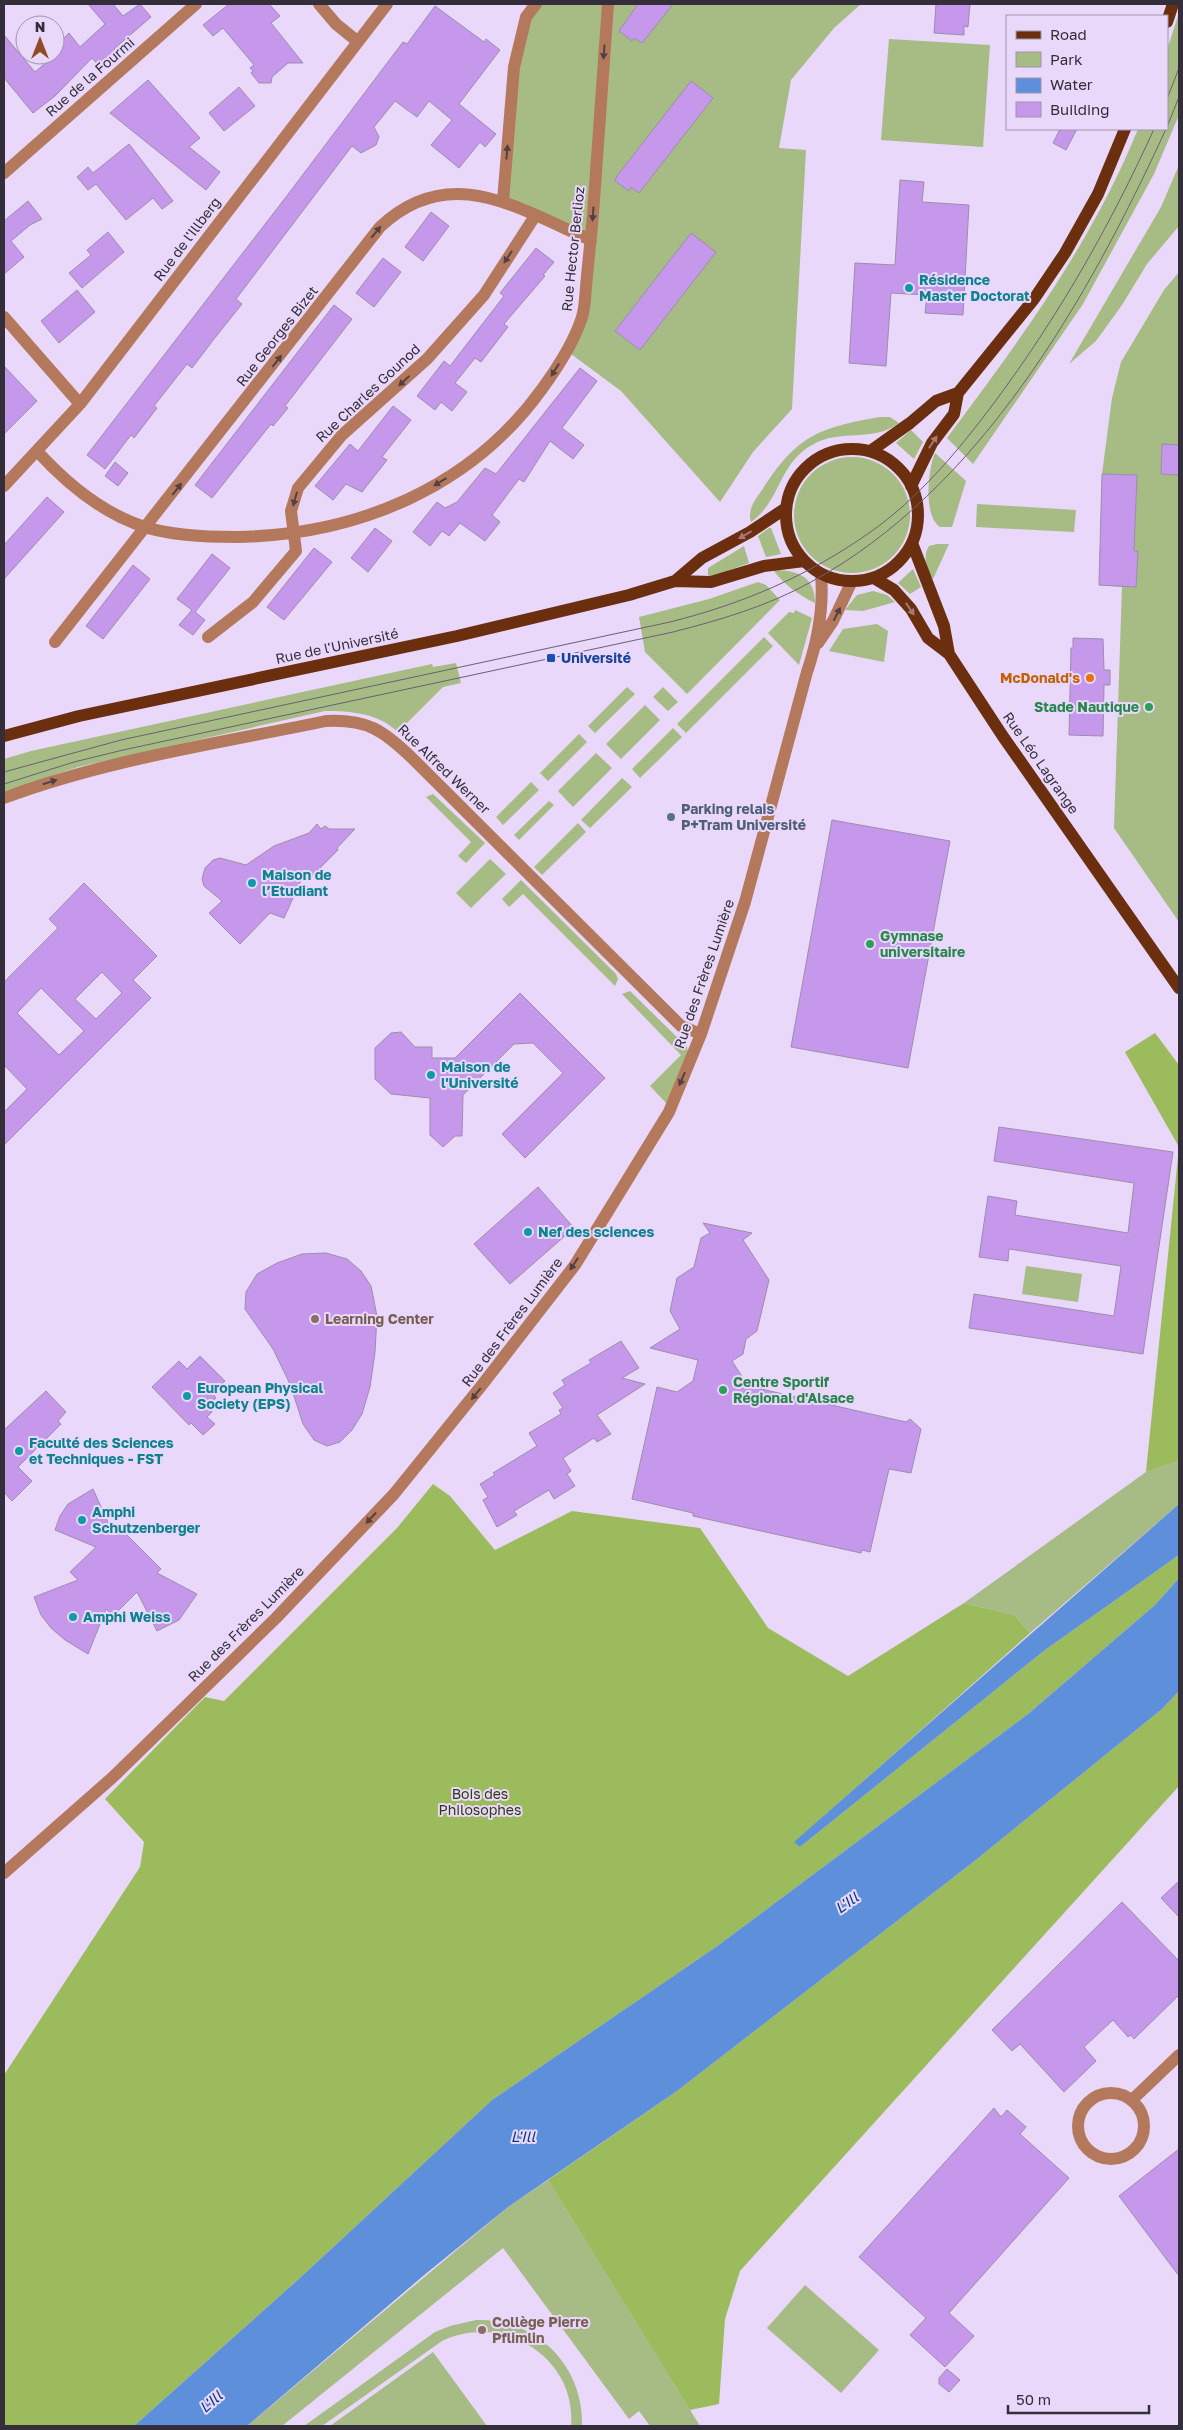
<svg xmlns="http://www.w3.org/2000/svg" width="1183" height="2430" viewBox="0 0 1183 2430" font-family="'Golos Text',sans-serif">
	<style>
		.green { fill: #a7bb84 }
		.forest { fill: #9cbb5c }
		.water { fill: #5d8fdb }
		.building { fill: #c598ec; stroke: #9d8dac; fill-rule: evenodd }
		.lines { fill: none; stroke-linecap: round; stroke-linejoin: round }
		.minor { stroke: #b4795d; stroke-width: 12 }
		.major { stroke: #6b2f0f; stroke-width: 12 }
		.tram { stroke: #6a6073; stroke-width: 1 }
		.oneway { fill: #544043 }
		.oneway2 { fill: #a47b78 }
		.culture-dot { fill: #0f9aa8; stroke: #e9d8f9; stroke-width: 2 }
		.transit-dot { fill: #1a4fb4; stroke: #e9d8f9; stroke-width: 2 }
		.food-dot { fill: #e8710a; stroke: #e9d8f9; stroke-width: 2 }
		.leisure-dot { fill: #2e9e5b; stroke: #e9d8f9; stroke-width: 2 }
		.service-dot { fill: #5c6f8a; stroke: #e9d8f9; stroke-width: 2 }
		.education-dot { fill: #8d6e63; stroke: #e9d8f9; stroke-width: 2 }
		.labels { text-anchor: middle; stroke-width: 4; stroke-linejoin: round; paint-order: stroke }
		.street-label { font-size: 14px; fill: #342d3a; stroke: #e9d8f9 }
		.culture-label { font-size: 14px; font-weight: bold; fill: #0d838f; stroke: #e9d8f9; text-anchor: start }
		.transit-label { font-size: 14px; font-weight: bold; fill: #164399; stroke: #e9d8f9; text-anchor: start }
		.food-label { font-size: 14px; font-weight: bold; fill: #c56008; stroke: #e9d8f9; text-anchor: end }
		.leisure-label { font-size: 14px; font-weight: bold; fill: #27864d; stroke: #e9d8f9; text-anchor: start }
		.service-label { font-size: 14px; font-weight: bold; fill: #4e5e75; stroke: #e9d8f9; text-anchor: start }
		.education-label { font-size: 14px; font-weight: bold; fill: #785e54; stroke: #e9d8f9; text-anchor: start }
		.park-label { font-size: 14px; fill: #2f3b13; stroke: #e9d8f9 }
		.water-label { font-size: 15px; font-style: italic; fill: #093a7d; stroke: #e9d8f9 }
	</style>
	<rect width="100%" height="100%" fill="#e9d8f9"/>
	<path class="green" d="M536 4H861L834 28 791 80 779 148 806 150 792 409 753 452 720 502 621 391 567 351 583 315 591 240 503 201 514 67Z
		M1179 13V115L1154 174 1083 304 973 464 947 438C1020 340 1092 243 1138 129H1167V50Z
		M889 39 990 45 983 147 881 140Z
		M1179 165V226L1147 264 1122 305 1096 341 1069 364 1161 207Z
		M1179 272V922L1114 828 1122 587 1099 585 1102 474 1112 398 1121 362 1164 290Z
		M880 417H890L899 423C873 443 840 428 812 445 778 464 781 501 751 522 747 510 755 500 762 490 797 436 817 428 880 417Z
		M911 430 923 442 914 459 896 443Z
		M935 453 966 481 952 527H940C923 516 928 469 935 453Z
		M794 515a58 58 0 1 1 116 0a58 58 0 1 1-116 0Z
		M977 504 1076 510 1074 532 976 527Z
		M769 528H771L781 554 766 557 758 536Z
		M937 544H949L933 579C927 570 922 557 929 546Z
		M744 546 749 563 711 577 708 575V568Z
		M913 569 921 587 910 594 898 583Z
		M773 570C797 570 815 576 815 603 797 594 786 586 773 570Z
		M758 582 766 585 780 600 687 694 645 652 639 617 709 599Z
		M873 591 887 595 895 602 863 611 845 610 857 595Z
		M795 610 812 618 799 665 768 633 789 612 794 613Z
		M877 624 888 631 884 662 829 651 843 629Z
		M764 637 773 646 686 733 677 724Z
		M456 663 461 683 443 687 398 732C378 713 351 711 325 711L78 767 4 792V759L31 751 432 664 433 667Z
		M627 687 635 694 595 733 588 726Z
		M663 687 678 702 668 711 653 697Z
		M645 705 660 720 621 759 606 744Z
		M673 728 682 737 640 778 632 769Z
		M579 734 587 742 548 781 540 773Z
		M596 753 612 768 573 807 558 791Z
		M622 778 632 787 590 828 581 820Z
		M531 782 539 790 503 825 496 817Z
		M433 794 485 843 466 863 458 856 471 842 426 797Z
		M549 801 554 805 519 840 514 835Z
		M578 823 586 832 542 875 534 867Z
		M490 859 506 874 471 908 456 893Z
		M521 880 616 974 618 979 615 986 523 894 509 907 502 899Z
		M630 991 687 1047 689 1057 667 1104 650 1086 681 1055 622 994Z
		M1026 1266 1082 1274 1078 1302 1022 1294Z
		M1179 1461V1504L1030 1633 1014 1615 964 1603 1146 1472Z
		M548 2180 700 2426H650L639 2411 629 2419 503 2248 282 2426H247L508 2207Z
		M805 2285 879 2350 841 2393 767 2328Z
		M476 2320C536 2318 584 2366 582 2426H571C577 2357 502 2312 442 2341L322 2426H304L435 2332 450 2326Z
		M433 2352 487 2426H330Z"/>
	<path class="forest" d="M1155 1033 1179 1065V1461L1146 1472 1179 1147 1125 1052Z
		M433 1484 450 1496 495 1550 572 1511 700 1528 768 1628 848 1676 964 1603 1014 1615 1030 1633 795 1842 800 1847 1045 1650 1179 1555V1578L1155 1605 1028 1714 716 1947 492 2100 301 2277 134 2426H4V2075L140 1867 144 1842 105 1799 205 1697 224 1701 397 1528Z
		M1179 1691V1786L740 2271 725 2319 719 2404 690 2410 548 2180 677 2091 972 1863 1162 1709Z"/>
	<path class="water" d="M1179 1504V1555L1045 1650 800 1847 794 1842Z
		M1179 1578V1691L1162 1709 972 1863 677 2091 508 2207 423 2276 247 2426H134L301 2277 492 2100 716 1947 1028 1714 1155 1605Z"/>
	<path class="building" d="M88 4H113L123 16 140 4 151 17 114 49 117 52 100 67 92 58 55 96 33 113 4 78V35L35 72 55 55 59 50 56 46 69 33 80 47 105 24Z
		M229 4H269L280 16 271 23 303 63H288L272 77 271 83H259L251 73 253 71 250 68 254 65 223 28 213 36 203 25Z
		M638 4H673L642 43 634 38 632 41 619 31Z
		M936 4H970L968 27 964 26V35L934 33Z
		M435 6 484 42 486 39 500 50 459 104 496 134 485 147 480 142 459 168 431 145 452 120 429 101 417 117 395 101 374 127 379 137 376 145 361 153 352 146 236 299 242 304 214 339 192 368 187 364 154 406 157 408 134 438 131 435 105 469 87 455 286 197 403 42 407 44Z
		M148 80 200 138 189 147 220 172 206 190 110 113Z
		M691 81 713 98 639 193 631 187 629 191 615 181 617 176Z
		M239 87 255 106 224 131 209 113Z
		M1060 129H1077L1066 150 1053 143Z
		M129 144 173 201 162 209 153 198 126 220 96 184 88 190 77 177 88 167 93 173Z
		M900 180 924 182 922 202 969 205 963 315 925 313 927 295 891 293 886 366 849 363 855 263 895 265Z
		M28 201 42 219 30 225 11 241 24 257 4 274V221Z
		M431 212 449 226 423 261 405 247Z
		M108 232 124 252 82 288 69 273 91 255 87 250Z
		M691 233 716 252 640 350 615 331Z
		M536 248 554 262 543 275 545 276 504 324 508 327 481 362 475 358 455 383 467 392 452 411 441 402 435 410 417 396 444 361 450 366 504 296 500 293Z
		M383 258 401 272 374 307 356 293Z
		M77 290 95 312 59 343 41 321Z
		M334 305 352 319 285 406 288 408 273 426 271 424 212 498 195 485Z
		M4 366 37 401 4 434Z
		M580 368 597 381 562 428 584 445 573 459 550 441 524 482 519 479 492 515 500 522 485 541 460 523 449 536 442 531 430 546 413 532 437 502 445 508 457 502 485 468 496 474Z
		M393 406 411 420 382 457 387 460 362 492 346 484 333 500 315 486 350 444 358 451Z
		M1162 444 1179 445V475L1161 474Z
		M115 462 128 473 118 486 105 476Z
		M1102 474 1137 475 1134 551H1138L1136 587 1099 585Z
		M47 497 64 512 4 579V545Z
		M375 528 392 541 368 572 351 558Z
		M314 548 332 562 284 620 267 607Z
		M212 554 230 568 195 612 205 620 193 635 179 625 192 610 177 599Z
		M133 565 150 579 103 639 86 626Z
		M1073 638 1103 639 1104 670H1110V685H1104L1103 736 1069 735 1071 648H1073Z
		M832 820 950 841 908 1068 791 1047Z
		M317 824 321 829 325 826 329 829H355L337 848 338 850 308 880 303 876 284 918 270 913 240 944 209 913 222 901 204 886 202 879 205 868 213 860 220 858 246 865 274 846 309 833Z
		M84 883 157 956 133 980 151 998 4 1145V1112L27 1089 4 1065V982L58 928 49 919ZM102 972 122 993 96 1019 75 999ZM41 988 84 1031 59 1055 17 1013Z
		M520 993 605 1078 525 1158 502 1134 563 1073 533 1043 514 1044 463 1095 462 1136H455L443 1147 430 1135V1098L391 1094 375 1079V1048L391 1033 401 1032 415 1047H432V1058H455Z
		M999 1127 1173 1152 1143 1354 969 1328 974 1294 1114 1316 1121 1266 1009 1249 1008 1261 979 1257 988 1196 1017 1201 1015 1215 1128 1233 1134 1183 994 1161Z
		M538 1187 574 1228 510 1284 474 1244Z
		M703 1223 752 1233 743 1240 769 1280 757 1331 746 1339 743 1354 732 1361 748 1386 906 1422 910 1419 921 1429 911 1473 889 1469 870 1552 862 1550 861 1553 693 1516V1513L632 1499 657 1387 677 1392 693 1381 698 1360 650 1348 680 1329 670 1311 677 1278 694 1267 701 1238 710 1233Z
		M326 1253 347 1259 361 1271 371 1286 377 1316 375 1352 370 1387 362 1414 352 1430 340 1442 327 1446 314 1440 303 1424 290 1384 273 1349 245 1309 246 1292 257 1274 277 1263 302 1254Z
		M621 1341 639 1368 622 1378 645 1384 597 1415 611 1434 597 1442 594 1438 563 1458 571 1471 567 1474 575 1486 554 1499 549 1490 514 1511 517 1515 497 1527 483 1500 488 1497 480 1484 495 1475 493 1473 537 1446 529 1433 561 1414 559 1410 563 1408 553 1393 565 1385 562 1380 591 1363 589 1360Z
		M200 1356 225 1381 212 1393 216 1398 206 1407 212 1412 207 1417 215 1424 203 1435 191 1423 189 1425 152 1387 179 1361 187 1369Z
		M46 1391 66 1412 58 1421 61 1424 18 1467 32 1481 12 1501 4 1492V1430Z
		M93 1489 112 1531 118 1526 161 1569 157 1573 197 1594 179 1620 157 1631 137 1592 113 1616 106 1609 88 1654 65 1640 51 1628 41 1615 34 1597 78 1580 70 1572 96 1547 55 1530 60 1516 68 1504Z
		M1179 1881V1917L1161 1898Z
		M1122 1902 1179 1961V1995L1134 2039 1131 2035 1128 2037 1113 2020 1084 2047 1096 2061 1064 2092 1020 2044 1012 2051 992 2030Z
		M994 2108 1001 2117 1007 2110 1026 2127 1020 2134 1069 2178 949 2313 974 2336 945 2367 910 2335 926 2318 859 2257Z
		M1179 2149V2276L1119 2196Z
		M947 2369 960 2380 949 2392 939 2384V2378Z"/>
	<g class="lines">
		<path class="minor" d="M319 4 336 24 357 41
			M4 173 196 4
			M503 201 514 67 526 17 536 4
			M4 317 80 404
			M37 451C67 484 105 515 148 528 176 536 207 537 236 537 356 535 470 489 542 389 558 367 574 343 582 317 585 308 585 297 586 287 588 263 591 239 593 214 598 144 603 74 608 4
			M4 486 80 404 387 4
			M208 637 253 602 296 551 291 511 298 488 342 435 427 359 484 295 535 216
			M55 642 380 227C450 161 518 209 591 240
			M818 643 833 621 852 581
			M4 798C105 760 220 743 326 721 367 719 383 730 412 758L681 1026 701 1034
			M4 1873 113 1777 276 1618 394 1494 482 1385 575 1265 669 1112 701 1034 745 902 807 672C818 640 824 608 821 574
			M1078 2126a33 33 0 1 1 66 0a33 33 0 1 1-66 0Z
			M1132 2100 1179 2055"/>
		<path class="major" d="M1167 22 1173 4
			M786 515a66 66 0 1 1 132 0a66 66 0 1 1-132 0Z
			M872 450 910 423 936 401 958 393
			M911 486 932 443 954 414 958 393 1034 299 1065 253 1098 194 1125 129
			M912 543 944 626 949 654
			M874 578 894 590 911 609 928 638 949 654 1002 735 1179 988
			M675 581 702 558 750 532 786 508
			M4 736 79 716 457 636 629 595 675 581 711 582 764 566 804 561"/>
		<path class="tram" d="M1167 99 1179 68
			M1167 127 1179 97
			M4 772 121 740 670 622C742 604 808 576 869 533 919 498 958 451 994 403 1058 317 1110 226 1154 129
			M4 784 74 762 123 750 673 632C720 620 768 606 811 582 980 490 1088 299 1166 129"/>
	</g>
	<defs><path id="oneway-solid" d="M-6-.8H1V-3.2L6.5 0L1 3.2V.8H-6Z" transform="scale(1.25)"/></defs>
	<g class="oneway">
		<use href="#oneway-solid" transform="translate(604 52) rotate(94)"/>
		<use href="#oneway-solid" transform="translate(507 152) rotate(-85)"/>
		<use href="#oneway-solid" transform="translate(593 214) rotate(94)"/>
		<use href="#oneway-solid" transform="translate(376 232) rotate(-51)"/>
		<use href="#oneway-solid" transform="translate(508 257) rotate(123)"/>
		<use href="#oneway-solid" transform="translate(277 361) rotate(-52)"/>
		<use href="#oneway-solid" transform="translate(555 370) rotate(122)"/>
		<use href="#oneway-solid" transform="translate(404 381) rotate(137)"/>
		<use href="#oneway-solid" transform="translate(440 482) rotate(149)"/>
		<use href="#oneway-solid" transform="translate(177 489) rotate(-52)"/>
		<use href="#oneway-solid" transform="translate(295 499) rotate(106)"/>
		<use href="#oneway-solid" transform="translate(837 614) rotate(-63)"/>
		<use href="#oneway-solid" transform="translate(50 782) rotate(-17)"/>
		<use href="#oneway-solid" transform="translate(682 1079) rotate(113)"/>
		<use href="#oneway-solid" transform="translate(574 1264) rotate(124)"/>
		<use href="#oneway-solid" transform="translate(476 1394) rotate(129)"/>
		<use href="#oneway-solid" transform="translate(371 1518) rotate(133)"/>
	</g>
	<g class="oneway2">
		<use href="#oneway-solid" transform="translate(933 442) rotate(-57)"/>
		<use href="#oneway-solid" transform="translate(745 535) rotate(150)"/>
		<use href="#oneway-solid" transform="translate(910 609) rotate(56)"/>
	</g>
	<g class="culture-dot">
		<circle cx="909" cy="288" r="5"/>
		<circle cx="252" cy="883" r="5"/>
		<circle cx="431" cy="1075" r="5"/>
		<circle cx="528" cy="1232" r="5"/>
		<circle cx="187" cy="1396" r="5"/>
		<circle cx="19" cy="1451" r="5"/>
		<circle cx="82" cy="1520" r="5"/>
		<circle cx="73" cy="1617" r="5"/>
	</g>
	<rect class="transit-dot" x="546" y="653" width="10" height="10" rx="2.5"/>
	<circle class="food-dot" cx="1090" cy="678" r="5"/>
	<g class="leisure-dot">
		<circle cx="1149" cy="707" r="5"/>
		<circle cx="870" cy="944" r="5"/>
		<circle cx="723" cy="1390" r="5"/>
	</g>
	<circle class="service-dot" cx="671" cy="817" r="5"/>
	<g class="education-dot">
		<circle cx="315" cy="1319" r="5"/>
		<circle cx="482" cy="2330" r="5"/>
	</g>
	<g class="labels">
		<g class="street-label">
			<text transform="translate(90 77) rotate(-41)" y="5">Rue de la Fourmi</text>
			<text transform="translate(187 239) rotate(-53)" y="5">Rue de l'Illberg</text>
			<text transform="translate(573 249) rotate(-84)" y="5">Rue Hector Berlioz</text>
			<text transform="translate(277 336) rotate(-52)" y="5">Rue Georges Bizet</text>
			<text transform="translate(368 393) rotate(-43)" y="5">Rue Charles Gounod</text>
			<text transform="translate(337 646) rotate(-12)" y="5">Rue de l'Université</text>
			<text transform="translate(1041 763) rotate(55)" y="5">Rue Léo Lagrange</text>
			<text transform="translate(444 769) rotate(44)" y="5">Rue Alfred Werner</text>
			<text transform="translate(704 974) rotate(-71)" y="5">Rue des Frères Lumière</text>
			<text transform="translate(512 1322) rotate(-53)" y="5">Rue des Frères Lumière</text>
			<text transform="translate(246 1624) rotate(-45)" y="5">Rue des Frères Lumière</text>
		</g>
		<g class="culture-label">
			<text x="919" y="285">Résidence<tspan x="919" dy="16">Master Doctorat</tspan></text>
			<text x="262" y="880">Maison de<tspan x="262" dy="16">l’Etudiant</tspan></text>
			<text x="441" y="1072">Maison de<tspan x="441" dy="16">l'Université</tspan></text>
			<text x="538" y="1237">Nef des sciences</text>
			<text x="197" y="1393">European Physical<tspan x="197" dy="16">Society (EPS)</tspan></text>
			<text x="29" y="1448">Faculté des Sciences<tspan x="29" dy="16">et Techniques - FST</tspan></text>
			<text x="92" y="1517">Amphi<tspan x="92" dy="16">Schutzenberger</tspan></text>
			<text x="83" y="1622">Amphi Weiss</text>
		</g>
		<g class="transit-label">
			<text x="561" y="663">Université</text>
		</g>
		<g class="food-label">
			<text x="1080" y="683">McDonald's</text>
		</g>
		<g class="leisure-label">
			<text x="1139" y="712" text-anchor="end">Stade Nautique</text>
			<text x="880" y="941">Gymnase<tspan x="880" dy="16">universitaire</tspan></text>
			<text x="733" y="1387">Centre Sportif<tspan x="733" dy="16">Régional d'Alsace</tspan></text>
		</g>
		<g class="service-label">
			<text x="681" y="814">Parking relais<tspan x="681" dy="16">P+Tram Université</tspan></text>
		</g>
		<g class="education-label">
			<text x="325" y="1324">Learning Center</text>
			<text x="492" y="2327">Collège Pierre<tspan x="492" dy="16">Pflimlin</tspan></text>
		</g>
		<g class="park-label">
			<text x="480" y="1799">Bois des<tspan x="480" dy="16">Philosophes</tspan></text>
		</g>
		<g class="water-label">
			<text transform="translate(847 1903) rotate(-35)" y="5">L'Ill</text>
			<text x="523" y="2142">L'Ill</text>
			<text transform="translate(211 2402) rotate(-41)" y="5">L'Ill</text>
		</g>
	</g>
	<rect width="1183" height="2430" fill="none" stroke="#342d3a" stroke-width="10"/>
	<rect x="1006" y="15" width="162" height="115" fill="#e9d8f9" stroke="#a194ad"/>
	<rect x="1016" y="31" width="25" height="8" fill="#6b2f0f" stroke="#a194ad"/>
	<text x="1050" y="40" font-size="15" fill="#342d3a">Road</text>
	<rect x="1016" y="52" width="25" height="15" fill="#a7bb84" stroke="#a194ad"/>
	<text x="1050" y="65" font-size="15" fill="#342d3a">Park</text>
	<rect x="1016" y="78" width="25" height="15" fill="#5d8fdb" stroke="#a194ad"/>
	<text x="1050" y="90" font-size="15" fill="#342d3a">Water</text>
	<rect x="1016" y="102" width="25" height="15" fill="#c598ec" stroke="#a194ad"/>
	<text x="1050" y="115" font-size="15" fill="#342d3a">Building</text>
	<g transform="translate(40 40)"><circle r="24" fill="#e9d8f9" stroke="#a194ad"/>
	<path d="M0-4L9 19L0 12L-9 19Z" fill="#914b24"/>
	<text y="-8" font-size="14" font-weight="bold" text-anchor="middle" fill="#342d3a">N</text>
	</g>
	<path d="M1008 2405v8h141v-8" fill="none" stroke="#342d3a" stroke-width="2.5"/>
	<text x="1016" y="2405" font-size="15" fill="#342d3a" stroke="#e9d8f9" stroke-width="4" paint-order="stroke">50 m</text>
</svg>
